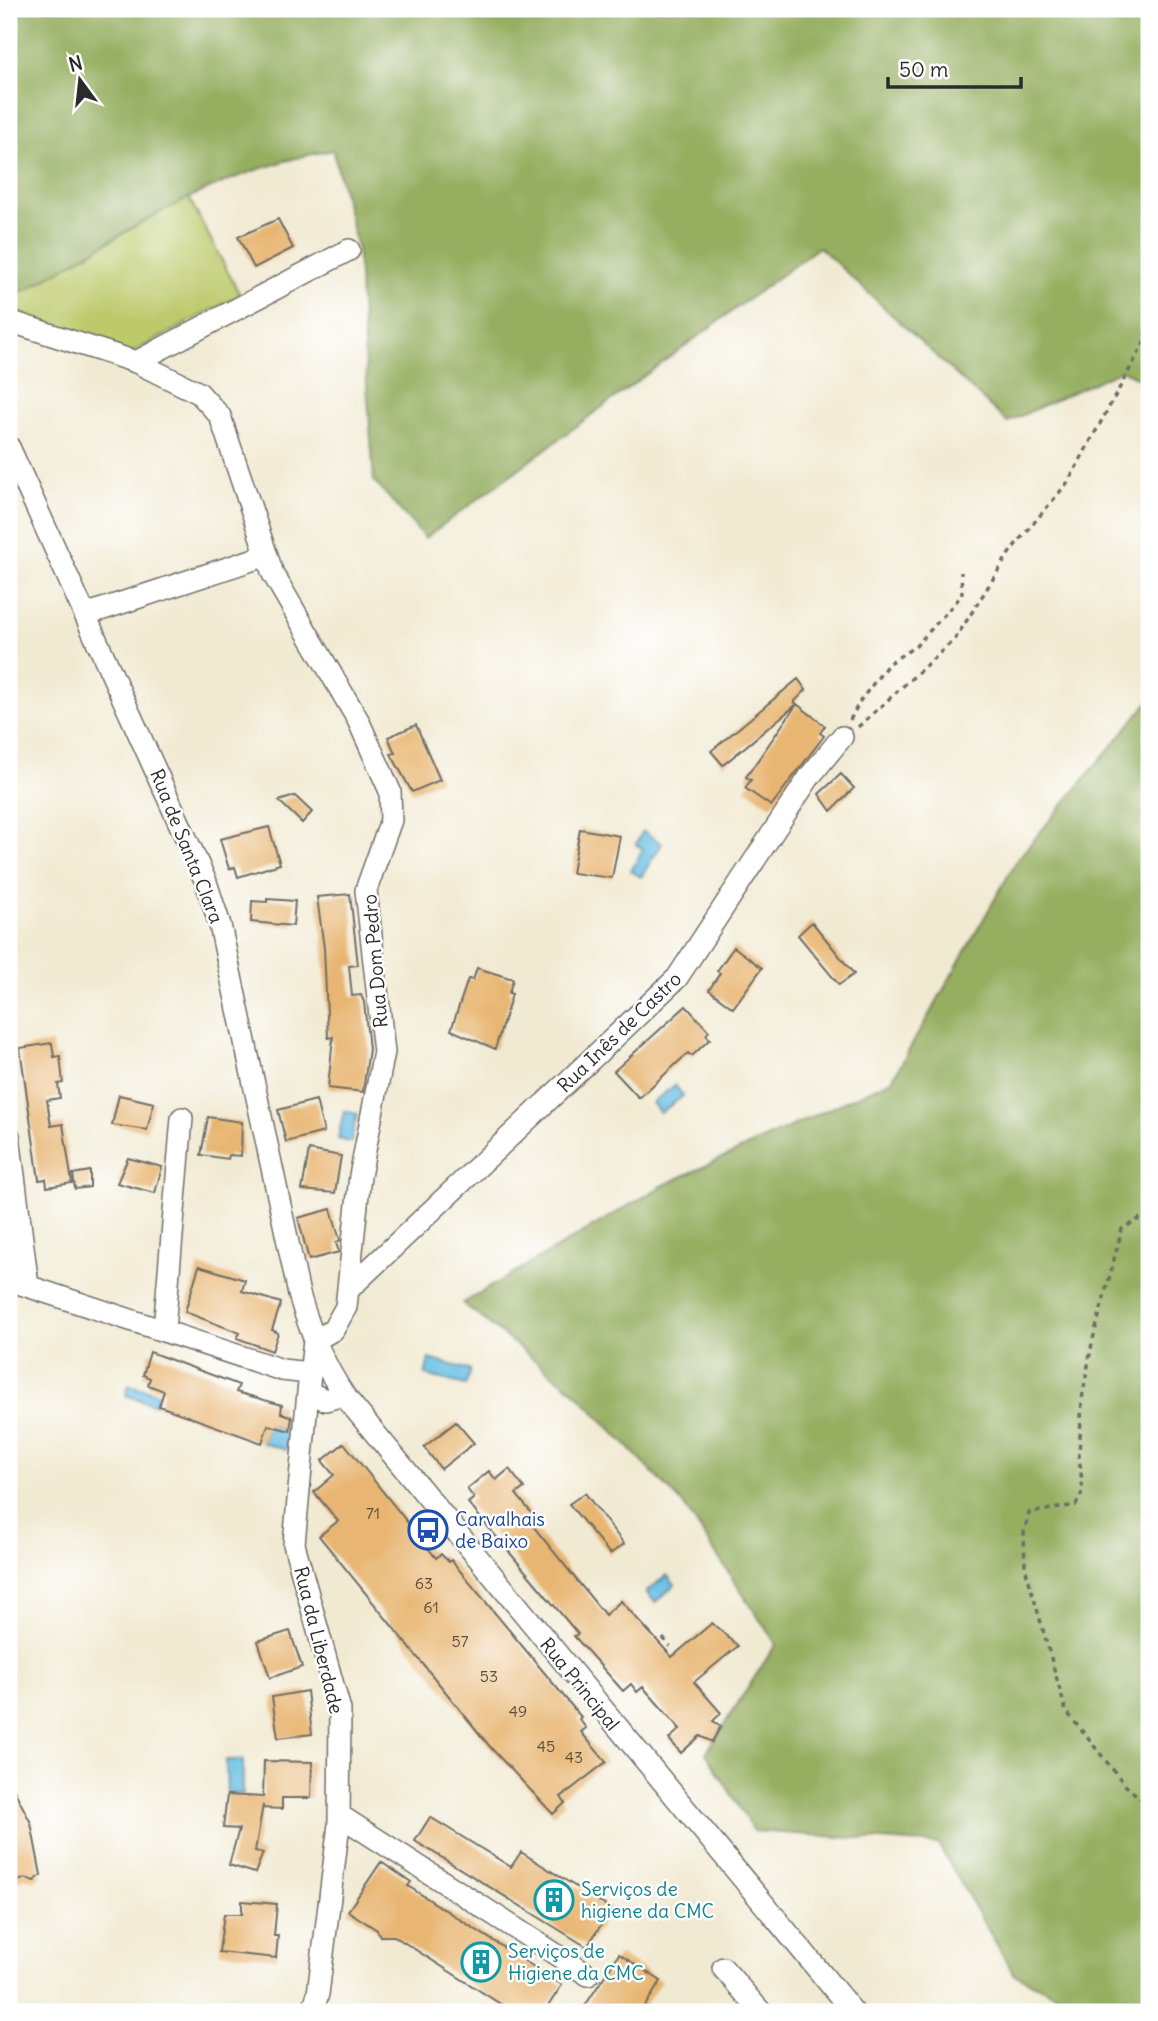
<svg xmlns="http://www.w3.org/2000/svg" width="1158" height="2021" viewBox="0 0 1158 2021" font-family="Delius,sans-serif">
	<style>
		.green { fill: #bcca6c; stroke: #747a4c; stroke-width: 2 }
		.forest { fill: #95ae60; stroke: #606c46; stroke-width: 2 }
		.water { fill: #67bee4; stroke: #497488; stroke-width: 2 }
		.building { fill: #e8b672 }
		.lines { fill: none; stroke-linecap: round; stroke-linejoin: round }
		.minor-casing { stroke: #706e66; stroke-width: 24 }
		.path { stroke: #706e66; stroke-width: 3.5; stroke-dasharray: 5 5; stroke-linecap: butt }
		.minor { stroke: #fff; stroke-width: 21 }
		.labels { text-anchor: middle; stroke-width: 5; stroke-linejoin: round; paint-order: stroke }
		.number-label { font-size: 16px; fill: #5a4e3d }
		.street-label { font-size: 19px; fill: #2b2b2b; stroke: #fff }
		.transit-label { font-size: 19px; fill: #164399; stroke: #fff; text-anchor: start }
		.culture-label { font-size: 19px; fill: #0d838f; stroke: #fff; text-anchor: start }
	</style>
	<rect width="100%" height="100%" fill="#fff"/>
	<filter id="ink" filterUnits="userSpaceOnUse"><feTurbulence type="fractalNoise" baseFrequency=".0143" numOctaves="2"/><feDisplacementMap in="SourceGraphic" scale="14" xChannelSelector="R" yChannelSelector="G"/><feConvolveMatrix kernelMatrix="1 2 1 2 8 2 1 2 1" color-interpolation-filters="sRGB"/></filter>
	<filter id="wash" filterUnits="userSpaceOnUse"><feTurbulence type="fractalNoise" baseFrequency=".00686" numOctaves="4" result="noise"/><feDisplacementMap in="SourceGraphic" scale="28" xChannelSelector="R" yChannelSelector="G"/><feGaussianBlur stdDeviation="1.57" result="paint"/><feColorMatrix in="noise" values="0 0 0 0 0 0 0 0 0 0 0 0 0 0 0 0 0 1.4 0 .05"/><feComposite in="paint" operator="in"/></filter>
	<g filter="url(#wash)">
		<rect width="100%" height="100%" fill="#f1ead3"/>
		<path class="green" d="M188 196 240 295 128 355 9 317V294L28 289Z"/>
		<path class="forest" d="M9 9H1149V383L1121 370 1007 422 819 247 425 538 374 481 357 247 333 150C214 171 130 230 28 289L9 294Z
			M1149 701V2012H1092L1014 1974 938 1844 754 1831 706 1753 776 1644 683 1504 575 1392 463 1303 664 1185 892 1080 1017 860Z"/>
		<path class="water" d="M643 831 662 844 641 877 631 871 643 849 636 844Z
			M675 1085 683 1096 660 1113 652 1103Z
			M344 1111 357 1114 351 1142 338 1139Z
			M429 1359 470 1370 466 1385 425 1375Z
			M129 1385 158 1393 155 1405 126 1395Z
			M268 1425 290 1431 286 1450 262 1443Z
			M667 1575 675 1585 655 1602 646 1592Z
			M226 1760H243V1794L227 1793Z"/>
		<g id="blocks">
			<path class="building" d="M278 219 293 248 254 268 238 237Z
				M798 679 806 690 794 702 797 704 723 765 711 751Z
				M797 704 825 726 820 733 824 736 771 806 745 788 751 780 746 777Z
				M416 725 440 780 412 792 391 754 395 753 388 737Z
				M841 774 854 788 831 811 819 794Z
				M295 796 312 812 302 823 279 801Z
				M269 827 280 864 238 877 235 867 229 869 220 839Z
				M580 829 620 836 612 878 572 873Z
				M350 894 358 965 349 966 352 996 361 995 364 1002 369 1049 363 1092 328 1088 333 1037 328 1038 324 948 317 897Z
				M267 899 295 901 293 926 251 922 252 901 267 902Z
				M812 922 854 974 839 985 798 935Z
				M734 947 762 968 733 1008 709 990 720 973 717 971Z
				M477 968 513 979 509 993 512 994 495 1049 451 1030 468 979 473 980Z
				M686 1006 709 1031 706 1035 710 1039 692 1056 688 1053 639 1098 614 1071Z
				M52 1043 54 1057 60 1056 63 1083 58 1084 60 1098 47 1100 51 1126 63 1124 72 1183 47 1187 46 1179 39 1180 20 1048Z
				M119 1095 154 1103 147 1130 112 1125Z
				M316 1100 324 1132 286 1142 278 1110Z
				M208 1117 242 1122 241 1156 229 1155 228 1159 201 1155Z
				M309 1150 341 1156 335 1193 302 1190Z
				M128 1158 162 1167 155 1193 117 1183Z
				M90 1171V1187L75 1189 73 1174Z
				M331 1209 340 1240 336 1243 339 1252 309 1260 298 1218Z
				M199 1266 245 1280 242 1291 281 1303 272 1330 278 1333 272 1351 237 1338 240 1333 185 1312Z
				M150 1352 239 1385 236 1392 282 1405 281 1413 292 1417 290 1431 268 1425 262 1443 159 1406 164 1391 148 1385 150 1378 143 1375Z
				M456 1422 474 1443 441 1469 424 1447Z
				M344 1443 436 1558 441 1554 449 1562 451 1560 581 1717 579 1719 586 1728 581 1732 606 1762 561 1797 565 1803 553 1814 491 1748 319 1536 338 1521 314 1492 334 1475 322 1461Z
				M509 1469 524 1488 516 1494 534 1516 528 1520 605 1615 621 1601 672 1657 712 1623 738 1646 694 1682 721 1713 713 1721 721 1726 712 1742 700 1736 681 1753 669 1739 680 1729 643 1687 637 1692 631 1684 623 1691 574 1636 578 1634 468 1503 474 1498 467 1489 489 1471 496 1480Z
				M585 1493 624 1544 610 1554 569 1504Z
				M290 1631 302 1667 270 1678 258 1641Z
				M307 1691 312 1734 278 1738 272 1697Z
				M264 1761 312 1762 311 1798H282V1809L263 1808V1805L255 1851 263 1853 255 1873 229 1865 239 1829 223 1828 227 1795 263 1797Z
				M9 1780 31 1823 41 1875 34 1881 25 1878 9 1885Z
				M430 1817 511 1867 521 1852 611 1909 587 1947 415 1841Z
				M381 1862 411 1882 408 1886 562 1985 544 2012H513L394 1936H380L377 1930 348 1911Z
				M242 1901 277 1904 274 1936H278L276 1958 219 1952 224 1914H242Z
				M619 1954 661 1981 641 2012H581Z"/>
		</g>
	</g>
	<g filter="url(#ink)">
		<use href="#blocks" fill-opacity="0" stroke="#706e66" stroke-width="2"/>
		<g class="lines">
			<g class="minor-casing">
				<path id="minor" d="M9 321 136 362 199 393 220 416 273 574 358 720 390 791 391 820 366 890 384 1052 360 1176 346 1307 333 1330 314 1341 308 1392 326 1400 344 1395
					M136 362 349 250
					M9 447 206 882 220 925 299 1294C310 1332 324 1366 346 1398L853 2012
					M85 615 267 555
					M9 1136 28 1286
					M9 1280 282 1370 309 1373
					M350 1288 677 978 810 776 842 737
					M164 1330 182 1118
					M308 1392 294 1544 340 1710 339 1824 318 1994 312 2012
					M339 1815 588 1975
					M723 1968 761 2012"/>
			</g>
			<path class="path" d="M850 720 860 701 889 663 916 646 962 595 961 572
				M858 727 955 639 1012 549 1068 482 1143 345 1149 321
				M1149 1213 1122 1229 1092 1343 1082 1399 1079 1456 1083 1491 1076 1505 1029 1513 1024 1533 1025 1567 1066 1711 1126 1786 1149 1806
				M663 1638 670 1647"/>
			<use href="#minor" class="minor"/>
		</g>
	</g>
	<defs>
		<g id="bus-ring" transform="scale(2.0125)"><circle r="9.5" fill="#fff" stroke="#1a4fb4" stroke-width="1.5"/><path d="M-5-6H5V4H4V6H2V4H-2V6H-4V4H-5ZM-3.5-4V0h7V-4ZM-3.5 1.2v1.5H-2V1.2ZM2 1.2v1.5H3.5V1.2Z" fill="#1a4fb4"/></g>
		<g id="building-ring" transform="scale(2.0125)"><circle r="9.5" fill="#fff" stroke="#0f9aa8" stroke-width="1.5"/><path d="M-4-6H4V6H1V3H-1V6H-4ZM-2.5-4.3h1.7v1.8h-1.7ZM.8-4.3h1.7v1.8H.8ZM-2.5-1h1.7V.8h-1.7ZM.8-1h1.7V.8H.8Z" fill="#0f9aa8"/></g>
	</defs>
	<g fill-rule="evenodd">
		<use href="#bus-ring" x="428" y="1530"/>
		<use href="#building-ring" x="554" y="1900"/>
		<use href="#building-ring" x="481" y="1962"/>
	</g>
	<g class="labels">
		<g class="number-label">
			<text x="373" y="1519">71</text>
			<text x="424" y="1589">63</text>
			<text x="431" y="1613">61</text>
			<text x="460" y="1647">57</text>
			<text x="489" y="1682">53</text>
			<text x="518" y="1717">49</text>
			<text x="546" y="1752">45</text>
			<text x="574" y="1763">43</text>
		</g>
		<g class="street-label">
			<text transform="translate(187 846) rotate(68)" y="7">Rua de Santa Clara</text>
			<text transform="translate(375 961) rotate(-95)" y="7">Rua Dom Pedro</text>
			<text transform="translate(619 1032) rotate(-44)" y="7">Rua Inês de Castro</text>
			<text transform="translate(319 1640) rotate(76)" y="7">Rua da Liberdade</text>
			<text transform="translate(580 1684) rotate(51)" y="7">Rua Principal</text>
		</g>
		<g class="transit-label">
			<text x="455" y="1526">Carvalhais<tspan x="455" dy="22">de Baixo</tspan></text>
		</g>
		<g class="culture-label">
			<text x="581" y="1896">Serviços de<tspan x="581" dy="22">higiene da CMC</tspan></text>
			<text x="508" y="1958">Serviços de<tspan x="508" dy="22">Higiene da CMC</tspan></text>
		</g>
	</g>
	<rect width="1158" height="2021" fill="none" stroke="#fff" stroke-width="35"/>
	<g transform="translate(80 80) rotate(345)" stroke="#ffffff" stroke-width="5" paint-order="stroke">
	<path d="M0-5L12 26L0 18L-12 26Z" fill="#2b2b2b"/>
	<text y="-10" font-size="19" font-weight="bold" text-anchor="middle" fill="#2b2b2b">N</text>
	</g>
	<path d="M888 77v10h133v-10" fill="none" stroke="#2b2b2b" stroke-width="3.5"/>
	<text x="899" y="77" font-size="21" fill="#2b2b2b" stroke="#ffffff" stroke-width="5" paint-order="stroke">50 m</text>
</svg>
